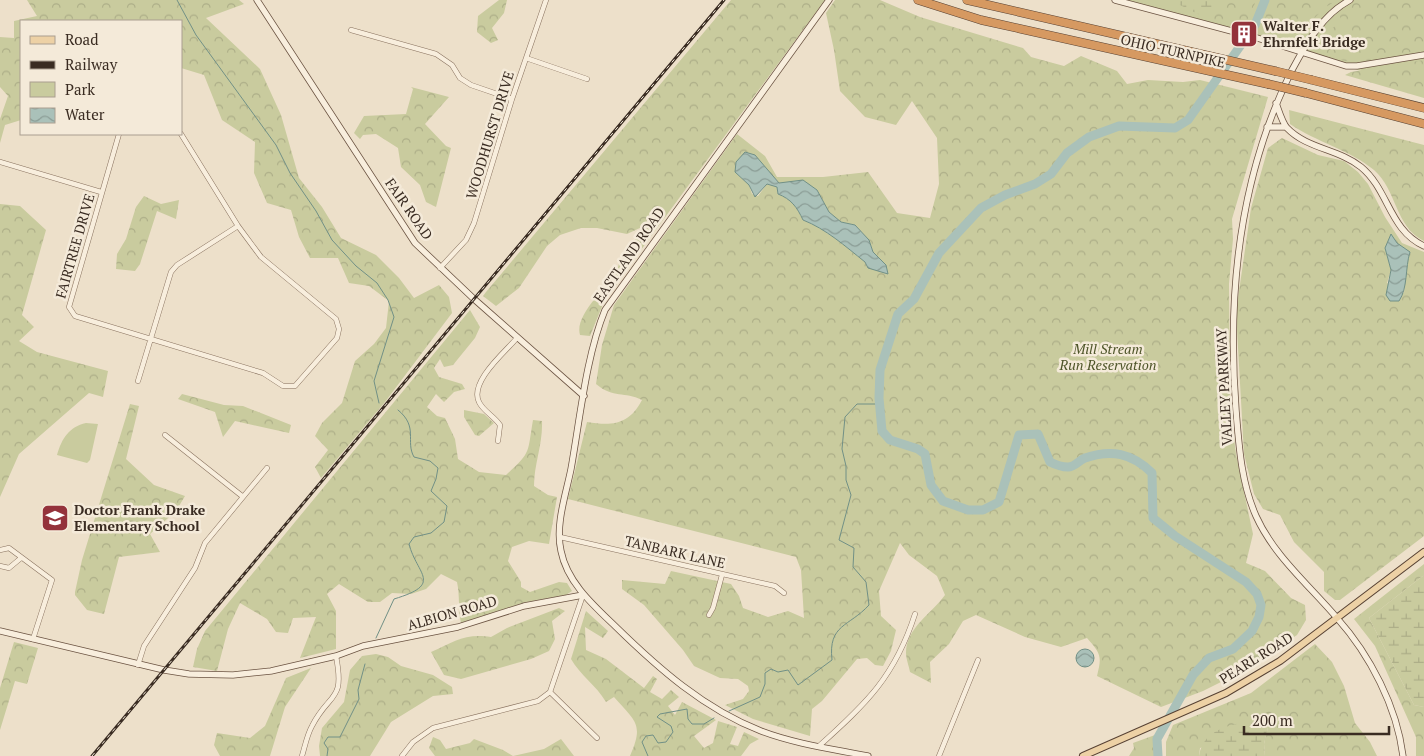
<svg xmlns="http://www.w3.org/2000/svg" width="1424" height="756" viewBox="0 0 1424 756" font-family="'PT Serif',serif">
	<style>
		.green { fill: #c9cb9e }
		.forest { fill: url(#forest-crowns); fill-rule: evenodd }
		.wetland { fill: url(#wetland-marsh) }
		.water { fill: url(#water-waves); stroke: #719086 }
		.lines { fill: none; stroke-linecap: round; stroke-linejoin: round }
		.stream { stroke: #719086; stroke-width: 1 }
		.river { stroke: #aac1b9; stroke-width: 9 }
		.street-casing { stroke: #89725f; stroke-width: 5.5 }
		.secondary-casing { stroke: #6b5342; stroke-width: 7 }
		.primary-casing { stroke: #574133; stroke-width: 8 }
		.highway-casing { stroke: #574133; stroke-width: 9 }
		.street { stroke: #f8eedd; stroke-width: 4.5 }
		.secondary { stroke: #f8eedd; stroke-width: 5.5 }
		.primary { stroke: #edd1a5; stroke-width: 6 }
		.highway { stroke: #d69961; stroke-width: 8 }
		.rail-casing { stroke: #3a2c22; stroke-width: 3 }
		.rail { stroke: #f4ead9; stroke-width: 1; stroke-dasharray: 4; stroke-linecap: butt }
		.highway-bridge-casing { stroke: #574133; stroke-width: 9; stroke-linecap: butt }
		.highway-bridge { stroke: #d69961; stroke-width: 8 }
		.labels { text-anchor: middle; stroke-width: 5; stroke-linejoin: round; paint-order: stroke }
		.poi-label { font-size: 14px; font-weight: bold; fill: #3a2c22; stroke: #f4ead9; text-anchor: start }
		.street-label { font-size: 14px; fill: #3a2c22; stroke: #f4ead9 }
		.park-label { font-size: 14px; font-style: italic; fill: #4e5529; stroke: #f4ead9 }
	</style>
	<defs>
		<pattern id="forest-crowns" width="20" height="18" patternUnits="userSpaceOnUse" patternTransform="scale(1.25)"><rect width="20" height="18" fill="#c9cb9e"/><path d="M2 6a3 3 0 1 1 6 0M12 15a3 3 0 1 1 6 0" fill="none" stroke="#adae88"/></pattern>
		<pattern id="wetland-marsh" width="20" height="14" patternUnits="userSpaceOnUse" patternTransform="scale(1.25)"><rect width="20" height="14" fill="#c9cb9e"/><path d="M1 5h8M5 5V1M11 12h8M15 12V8" fill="none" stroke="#adae88"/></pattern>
		<pattern id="water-waves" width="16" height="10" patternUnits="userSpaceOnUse" patternTransform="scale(1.25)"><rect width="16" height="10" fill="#aac1b9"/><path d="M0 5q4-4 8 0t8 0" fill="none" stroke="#8b9d96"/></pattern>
	</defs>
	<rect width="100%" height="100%" fill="#ede0ca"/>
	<path class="green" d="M1113 0H1424V89L1139 7Z
		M86 423 98 424 90 460 87 463 57 455C62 438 69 427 86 423Z"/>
	<path class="forest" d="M27 0H239L244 4 206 18 260 69 281 115 299 178 322 207 341 238 376 255 399 278 414 298 439 285 449 297 452 313 385 402 321 478 315 467 328 450 315 436 322 423 342 403 355 361 374 344 386 328 389 301 369 286 349 283 338 258H310L299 237 291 210 267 203 254 173 255 142 222 120 204 75 181 68V21H21V120L5 125 0 143V119L8 96 0 87V37L14 38V21L37 16Z
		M499 0H507L504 13 492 28 498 40 491 43 477 32 478 16Z
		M731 0H825L638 254 603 304 590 336 580 335C574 315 607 288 617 270 619 266 619 260 622 256 632 240 649 228 661 213L660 208 642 227 627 234 597 228H581L560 235 547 246 519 288 496 306 483 296 486 292Z
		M835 0H880L920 17 1023 48 1031 57 1064 66 1081 56 1117 71 1127 84 1148 80 1183 82 1200 80 1268 97 1232 219 1233 239 1229 284 1230 407 1236 454 1253 534 1246 563 1265 571 1291 598 1305 605 1306 620 1297 635 1239 673 1203 691 1161 707 1097 676C1102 656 1101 654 1087 638L1061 647 1025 637 976 615 963 621 949 644 930 662 931 683 910 672C909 666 906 659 906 653 906 628 932 613 945 595L937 576 909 555 900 543 879 591 881 616 896 630 891 651 883 666 875 665 867 658 857 659 822 701 812 709 810 736 753 719 725 705 743 699 749 691 748 686 738 679 720 678 694 666 683 650 644 605 622 589V580L665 584 671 571 731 584 739 596 743 608 768 617 788 611 804 618 801 570 796 557 568 499 587 422C612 426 629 425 642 400 624 391 614 399 596 384L602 345 614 305 737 134 765 156 777 177H823L868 172 897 213 930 218 939 184 937 138 912 101 896 125 865 117 840 91 834 50 826 13ZM767 170 779 183 817 190 829 212 841 222 855 225 869 240 873 252 886 265 868 268 865 262C845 246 826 229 803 220 797 207 791 199 778 194L777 187 767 184 758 196 752 194 749 185 735 172Z
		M1221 0H1256V1L1246 23 1230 25 1207 18Z
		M1268 0H1337L1326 7 1300 32 1270 29 1267 32 1264 29Z
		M1359 0H1424V48C1389 57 1348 73 1316 49V40L1342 21 1338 12Z
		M1424 60V98L1345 75 1351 72Z
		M411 87 449 97 425 124 446 146 451 148 436 207 426 202 420 185 401 167 398 148 376 134 363 135 360 139 354 133 364 116 406 114 413 89Z
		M1289 110 1424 145V241C1395 227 1397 190 1374 170 1350 150 1316 142 1290 124Z
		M1282 138 1318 155 1344 161 1358 172 1368 184 1385 217 1402 243 1424 252V536L1340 600H1335L1324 591V572L1294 542 1280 515 1263 509 1254 494 1244 454 1236 312 1251 208 1268 148ZM1385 248 1410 252 1406 267 1404 293 1387 283 1391 270Z
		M144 196 161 204 179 200 176 219 157 211 140 264 135 271 116 269 117 254 126 239 136 207Z
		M0 204 20 206 46 230 22 315 34 327 19 341 37 352 108 371 103 397 89 393 19 454 0 497Z
		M470 310 480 327 475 338 453 365 444 367 440 359 434 368 439 377 462 384 465 389 454 392 444 402 436 394 427 407 437 416 445 418 455 439 458 459 479 472 506 475C532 451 527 454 533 420L542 421C543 444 534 464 534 486L548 495 557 497 549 544 529 541 512 547 508 561 521 582V587L530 592 559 582 567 583 572 591 566 595 527 602 461 623C458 609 460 596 457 582L441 574 426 589 411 594 392 593 380 602H368L339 584 327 594 336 611V649L300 658 316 617 293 618 288 633 276 632 267 619 240 603 228 629 217 671 193 667 197 649 205 631Z
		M182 394 224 405 243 406 291 425 289 433 235 421 223 437 215 412 178 399Z
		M130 404 139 406 126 459 154 485 185 496 176 511 150 534 160 552 119 557 104 614 87 610 75 595V592L82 560Z
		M464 410 484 414 494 423 479 436 475 435 464 417Z
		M1424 564V575L1369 618 1414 705 1424 707V756H1416V737L1375 646 1354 619Z
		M559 608 565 611 552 621 555 639 549 651 531 659 461 679 444 675 431 652C454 642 465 633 491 637L507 628Z
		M586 611 608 631 603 638 585 627 586 650 606 659 644 688 653 676 657 679 650 692 662 699 671 690 679 697 668 706 675 715 682 702 716 720 694 736 704 748 713 743 718 721 737 727 730 744 738 746 744 732 759 739 750 744 741 756H630C644 724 636 722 614 697L606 702C596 685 580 675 571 659Z
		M14 642 38 648 27 684 15 681 0 730V688Z
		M1315 644 1332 662 1344 686 1355 723 1370 742 1377 756H1265L1264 744 1268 727 1200 748 1199 756H1166V742L1173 725 1251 693Z
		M376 654 388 657 401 666 433 675 452 687 453 694 433 696 391 722 370 756H320L319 746 322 728 344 702 350 670 362 656Z
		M311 668 285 707 270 756H220L214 745 217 733 250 738 265 726 286 678Z
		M1155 735 1154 756H1129L1134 748 1133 743Z
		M433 737 440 740 446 749 470 743 474 739 503 750 513 756H435L429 748Z
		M561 739 574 756H513L544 749Z"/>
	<path class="wetland" d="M1170 0H1221V2L1206 18Z
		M1424 575V707L1414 705 1369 618Z
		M1257 719 1268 727 1264 744 1265 756H1199C1204 727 1233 725 1257 719Z"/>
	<path class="water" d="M745 152 755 155 779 183 803 180 817 190 829 212 841 222 855 225 869 240 873 252 886 265 888 274 868 268 865 262C845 246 826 229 803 220 797 207 791 199 778 194L777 187 767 184 755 197 749 185 735 172 736 162Z
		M1391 234 1397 243 1410 252C1405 268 1408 288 1399 301H1390L1386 295 1391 270 1385 248Z
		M1076 658a9 9 0 1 1 18 0a9 9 0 1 1-18 0Z"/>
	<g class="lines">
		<path class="stream" d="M177 0 196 35 276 145 290 173 316 211 332 240 356 266 377 283 388 300 394 317 374 381 379 403
			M376 638 394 599C444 584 417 575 409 544L414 537 431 533 444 522 447 506 431 491 436 479 438 468 430 461 414 457C405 441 419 427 398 410
			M729 711 760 697 765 684V673L771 669 778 672 788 670 798 685 832 660C828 624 849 627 869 605L866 582 853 567 854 548 839 540 851 495 846 480V466L842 449 845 417 857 404H879
			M327 756 328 749 324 743 328 737H340L359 699 358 690 365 664
			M648 756 642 742 646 736 653 735 658 743 666 742 673 732 671 726 657 717 660 714 687 709 688 719 692 724H704L714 718"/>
		<path class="river" d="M1158 756 1157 739 1193 675 1209 658 1233 649 1252 631 1259 617 1261 605 1257 594 1246 582 1175 536 1153 518 1152 473C1132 453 1111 449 1085 458 1079 460 1075 467 1068 467 1061 467 1056 465 1050 462L1038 434 1019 435 999 502 983 510H968L943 501 931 485 925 454 918 449 890 440 882 431 879 398 880 370 898 314 914 299 939 253 981 208 1005 195 1035 184 1051 174 1067 153 1089 137 1119 126 1175 128 1188 120 1255 25 1265 0"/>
		<g class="street-casing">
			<path id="street" d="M351 30 436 54 452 65 460 78 471 85 512 99
				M526 58 587 79
				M119 134 69 307 75 316 263 373 283 386H295L337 338 339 329 336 319 261 257 238 226 181 134
				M0 162 101 192
				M440 268 466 240 474 223 512 99 546 0
				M138 381 171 272 177 265 238 226
				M165 435 242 496
				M498 441 500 425C494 416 483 411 479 402 469 382 505 352 517 338
				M560 537 775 586 784 593
				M0 550 9 548 52 580 33 639
				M0 566 9 568 21 558
				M709 615 713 608 722 575
				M138 665 144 646 195 568 205 543 267 468
				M550 692 597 738
				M819 746C867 703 895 676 915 614
				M302 756C305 746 307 735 312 726 330 691 345 703 336 656
				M402 756 413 742 433 728 538 701 550 692 583 595
				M939 756 978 660"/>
		</g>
		<g class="secondary-casing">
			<path id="secondary" d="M257 0 415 243 474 299 584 396
				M829 0 605 310C586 356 580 419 571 469 566 494 555 525 561 551 567 582 593 605 615 626 658 668 704 709 761 731 795 744 833 749 868 756
				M1115 0 1254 37 1346 66H1357L1424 55
				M1350 0C1322 15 1306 44 1292 70 1239 176 1227 293 1236 410 1239 446 1241 482 1256 516 1274 556 1309 585 1337 618 1370 655 1397 707 1403 756
				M1276 103C1279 111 1282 122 1287 128 1307 149 1339 149 1361 167 1389 190 1389 230 1424 246
				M1267 127H1286
				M0 631 164 670 189 674 233 675 271 671 336 656 363 646 458 627 524 606 583 595"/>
		</g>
		<g class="primary-casing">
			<path id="primary" d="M1083 756 1226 693 1280 661 1424 552"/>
		</g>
		<g class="highway-casing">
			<path id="highway" d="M918 0 981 20 1268 84
				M967 0 1275 71
				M1312 80 1424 108
				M1306 93 1424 124"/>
		</g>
		<use href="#street" class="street"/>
		<use href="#secondary" class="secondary"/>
		<use href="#primary" class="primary"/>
		<use href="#highway" class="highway"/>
		<g class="rail-casing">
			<path id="rail" d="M92 756 724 0"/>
		</g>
		<use href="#rail" class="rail"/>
		<g class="highway-bridge-casing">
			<path id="highway-bridge" d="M1275 71 1312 80
				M1268 84 1306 93"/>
		</g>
		<use href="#highway-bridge" class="highway-bridge"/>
	</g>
	<defs>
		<g id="building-square" transform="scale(1.4375)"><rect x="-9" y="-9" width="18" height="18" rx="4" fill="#94323b" stroke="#f4ead9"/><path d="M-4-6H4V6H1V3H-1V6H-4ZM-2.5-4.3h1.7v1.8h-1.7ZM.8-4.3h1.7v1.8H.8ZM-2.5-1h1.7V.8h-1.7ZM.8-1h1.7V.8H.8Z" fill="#fff"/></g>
		<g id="school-square" transform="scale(1.4375)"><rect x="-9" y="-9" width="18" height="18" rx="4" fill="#94323b" stroke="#f4ead9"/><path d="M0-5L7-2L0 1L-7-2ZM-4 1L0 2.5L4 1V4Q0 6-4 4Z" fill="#fff"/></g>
	</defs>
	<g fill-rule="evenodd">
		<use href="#building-square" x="1244" y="34"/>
		<use href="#school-square" x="55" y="518"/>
	</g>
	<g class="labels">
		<g class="poi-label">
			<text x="1263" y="31">Walter F.<tspan x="1263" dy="16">Ehrnfelt Bridge</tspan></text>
			<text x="74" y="515">Doctor Frank Drake<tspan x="74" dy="16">Elementary School</tspan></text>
		</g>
		<g class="street-label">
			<text transform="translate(1173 51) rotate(13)" y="5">OHIO TURNPIKE</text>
			<text transform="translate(490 135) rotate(-73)" y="5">WOODHURST DRIVE</text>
			<text transform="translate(409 209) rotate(55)" y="5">FAIR ROAD</text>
			<text transform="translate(75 246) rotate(-74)" y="5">FAIRTREE DRIVE</text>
			<text transform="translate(629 255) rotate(-55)" y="5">EASTLAND ROAD</text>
			<text transform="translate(1224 387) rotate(-93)" y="5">VALLEY PARKWAY</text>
			<text transform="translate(675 552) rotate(13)" y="5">TANBARK LANE</text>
			<text transform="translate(452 613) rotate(-16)" y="5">ALBION ROAD</text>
			<text transform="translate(1256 658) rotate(-32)" y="5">PEARL ROAD</text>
		</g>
		<g class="park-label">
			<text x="1108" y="354">Mill Stream<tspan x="1108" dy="16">Run Reservation</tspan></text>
		</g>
	</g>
	<rect x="20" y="20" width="162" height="115" fill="#f4ead9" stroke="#aa9e90"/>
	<rect x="30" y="36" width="25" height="8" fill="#edd1a5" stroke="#aa9e90"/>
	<text x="65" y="45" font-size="15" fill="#3a2c22">Road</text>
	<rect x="30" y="61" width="25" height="8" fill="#3a2c22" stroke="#aa9e90"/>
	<text x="65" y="70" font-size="15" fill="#3a2c22">Railway</text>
	<rect x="30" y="82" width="25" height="15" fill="#c9cb9e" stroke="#aa9e90"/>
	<text x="65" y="95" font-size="15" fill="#3a2c22">Park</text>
	<rect x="30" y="108" width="25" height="15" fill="url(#water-waves)" stroke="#aa9e90"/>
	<text x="65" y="120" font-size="15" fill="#3a2c22">Water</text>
	<path d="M1244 726v8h145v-8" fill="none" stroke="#3a2c22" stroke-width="2.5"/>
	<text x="1252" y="726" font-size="15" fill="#3a2c22" stroke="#f4ead9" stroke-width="4" paint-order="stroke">200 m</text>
</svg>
